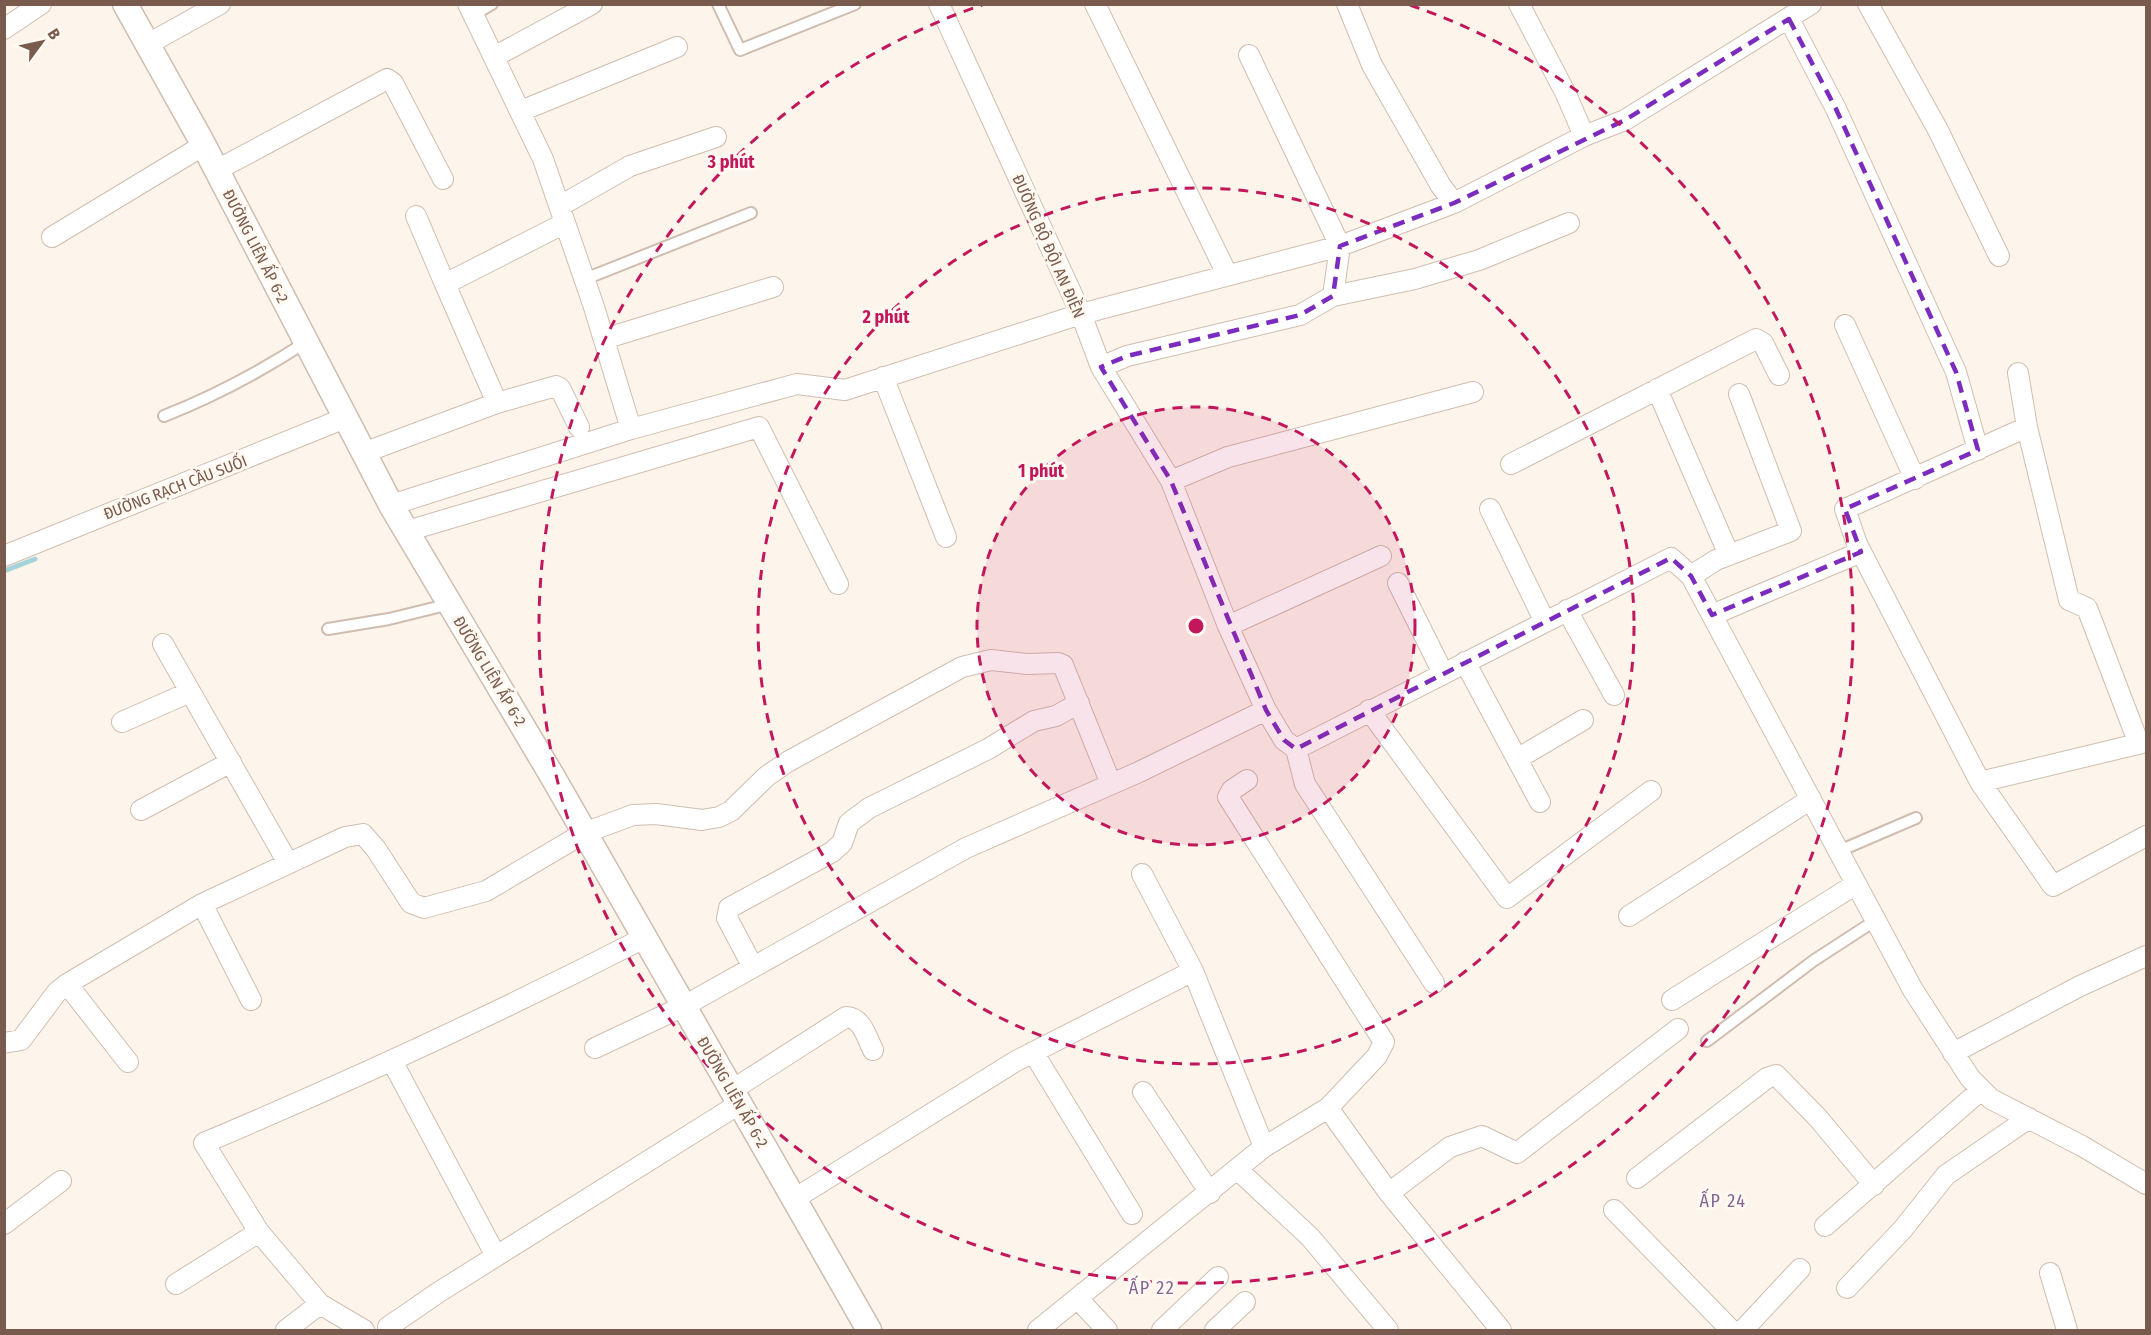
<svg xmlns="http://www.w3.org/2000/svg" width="2151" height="1335" viewBox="0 0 2151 1335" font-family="'Fira Sans Condensed',sans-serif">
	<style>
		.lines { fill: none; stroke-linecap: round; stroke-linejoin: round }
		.stream { stroke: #a4d3d9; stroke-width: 5 }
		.service-casing { stroke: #d0bdaf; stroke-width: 14 }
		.minor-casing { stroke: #d0bdaf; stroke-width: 22 }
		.tertiary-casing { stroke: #d0bdaf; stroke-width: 27 }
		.service { stroke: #fff; stroke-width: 10 }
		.minor { stroke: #fff; stroke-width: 20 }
		.tertiary { stroke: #fff; stroke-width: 24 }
		.marked { fill: none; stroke: #7b2cbf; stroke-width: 4.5; stroke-dasharray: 12 8; stroke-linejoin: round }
		.ring { fill: none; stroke: #c2185b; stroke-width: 3; stroke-dasharray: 10 8 }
		.labels { text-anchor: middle; stroke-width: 6; stroke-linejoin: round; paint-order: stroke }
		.street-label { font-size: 16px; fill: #795b4d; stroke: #fff9f2 }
		.neighbourhood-label { font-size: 18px; letter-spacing: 1.5px; fill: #836594; stroke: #fff9f2 }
		.centre { fill: #c2185b; stroke: #fff9f2; stroke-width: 3 }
		.ring-label { font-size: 18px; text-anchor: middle; font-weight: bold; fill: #c2185b; stroke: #fff9f2; stroke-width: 6; stroke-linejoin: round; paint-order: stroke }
	</style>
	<rect width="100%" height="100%" fill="#fdf5eb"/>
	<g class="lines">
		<path class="stream" d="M4 571 35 559"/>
		<g class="service-casing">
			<path id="service" d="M718 4 740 50 855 4
				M473 15 492 4
				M585 279 751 213
				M164 416C215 396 260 372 306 342
				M328 629 389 619 450 604
				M1839 851 1916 818
				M1707 1041 1813 961 1876 920"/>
		</g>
		<g class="minor-casing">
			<path id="minor" d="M468 4 543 159 594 307 631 429
				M939 4 1081 314 1101 367 1171 481 1228 626 1266 710 1284 740 1296 749 1671 558 1691 576 1913 990 1970 1078 1991 1099 2082 1146 2146 1184
				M1095 4 1227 274
				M1347 4 1372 65 1441 186 1454 203
				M1519 4 1566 94 1584 136
				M1868 4 1938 130 1999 256
				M1789 19 1836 109 1956 372 1978 450
				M4 29 41 4
				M148 44 220 4
				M494 57 592 4
				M521 111 677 47
				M217 170 387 79 393 83 443 179
				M560 206 630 166 716 137
				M416 216 445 284
				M52 237 204 145
				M1333 296 1415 279 1479 260 1569 223
				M1845 325 1915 479
				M604 339 773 287
				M1101 367 1127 356 1300 315 1333 296 1340 246 1249 55
				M2018 373 2027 427 2069 600 2087 608 2139 744
				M883 377 946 537
				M1657 389 1729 555
				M497 403 445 284 565 223
				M2027 427 1845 509 1857 544 1980 782 2053 886 2146 836
				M363 453 497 403 556 386 560 388 579 427
				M1511 464 1756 339 1763 343 1779 375
				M1171 481 1228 457 1473 392
				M391 505 631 429 797 384 845 390 1081 314 1340 246 1454 203 1584 136 1625 120 1811 4
				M1490 509 1545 622
				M407 531 759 427 838 584
				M4 556 345 418
				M1691 576 1716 560 1791 531 1739 394
				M1398 583 1443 673
				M1567 610 1614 695
				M1712 615 1861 552
				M1228 626 1381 556
				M163 644 288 863
				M1465 662 1540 802
				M1369 710 1507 898 1651 791
				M122 722 190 692
				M1296 749 1305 784 1434 983
				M1517 759 1583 720
				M1247 780 1232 790 1228 797 1384 1042 1377 1056 1328 1108
				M1980 782 2146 742
				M141 810 231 762
				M202 904 251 1000
				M1629 916 1811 799
				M753 967 727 918 729 908 832 852 842 843 849 823 869 808 988 749 1034 721 1056 716 1079 703
				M67 984 128 1062
				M1672 1000 1856 884
				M4 1043 21 1040 57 992 67 984 202 904 345 837 363 834 376 849 411 903 424 908 486 891 584 833 633 815 656 814 702 820 719 817 731 811 767 776 789 761 962 667 991 660 1027 664 1058 663 1063 665 1111 784
				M595 1048 684 1006 966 848 1139 772 1266 710
				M1033 1052 1132 1214
				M1953 1053 2080 986 2146 956
				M392 1061 496 1256
				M732 1090 846 1017C862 1017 867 1038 873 1050
				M1143 1092 1210 1193
				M1264 1147 1328 1108 1389 1193 1501 1330
				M1238 1170 1310 1237 1388 1330
				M1637 1178 1767 1078 1776 1075 1818 1118 1874 1185
				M1389 1193 1450 1147 1482 1136 1517 1153 1678 1029
				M794 1199 1016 1061 1193 971
				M1614 1210 1731 1330
				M4 1224 61 1181
				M1825 1226 1981 1090
				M2050 1273 2067 1330
				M176 1284 259 1232
				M1847 1288 1903 1229 1946 1175 2029 1118
				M1079 1300 1107 1330
				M320 1304 259 1232 204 1143C353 1080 500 1012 644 938
				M286 1330 320 1304 364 1330
				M388 1330V1327L439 1292 739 1104
				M1038 1330 1264 1147 1193 971 1142 874
				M1162 1330 1218 1277
				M1215 1330 1245 1302
				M1743 1330 1800 1269"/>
		</g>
		<g class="tertiary-casing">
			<path id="tertiary" d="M125 4 201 140 391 505 554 779 869 1330"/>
		</g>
		<use href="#service" class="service"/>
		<use href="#minor" class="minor"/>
		<use href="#tertiary" class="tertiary"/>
	</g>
	<path class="marked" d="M1789 19 1836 109 1956 372 1978 450 1845 509 1861 552 1712 615 1691 576 1671 558 1296 749 1284 740 1266 710 1171 481 1101 367 1127 356 1300 315 1333 296 1340 246 1454 203 1625 120Z"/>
	<circle cx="1196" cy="626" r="219" fill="#c2185b" fill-opacity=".12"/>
	<g class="ring">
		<circle cx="1196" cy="626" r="219"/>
		<circle cx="1196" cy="626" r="438"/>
		<path d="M1410 5A657 657 0 1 1 982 5"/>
	</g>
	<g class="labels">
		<g class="street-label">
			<text transform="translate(256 246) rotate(63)" y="6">ĐƯỜNG LIÊN ẤP 6-2</text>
			<text transform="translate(1049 246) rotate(66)" y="6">ĐƯỜNG BỘ ĐỘI AN ĐIỀN</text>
			<text transform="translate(175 487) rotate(-21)" y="6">ĐƯỜNG RẠCH CẦU SUỐI</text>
			<text transform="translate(490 671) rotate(59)" y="6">ĐƯỜNG LIÊN ẤP 6-2</text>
			<text transform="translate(733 1092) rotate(60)" y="6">ĐƯỜNG LIÊN ẤP 6-2</text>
		</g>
		<g class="neighbourhood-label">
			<text x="1723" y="1207">ẤP 24</text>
			<text x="1152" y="1294">ẤP 22</text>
		</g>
	</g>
	<circle cx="1196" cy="626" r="9" class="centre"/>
	<g class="ring-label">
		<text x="731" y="168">3 phút</text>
		<text x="886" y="323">2 phút</text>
		<text x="1041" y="477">1 phút</text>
	</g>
	<rect width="2151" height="1335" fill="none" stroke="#795b4d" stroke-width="12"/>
	<g transform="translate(42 42) rotate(57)" stroke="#fff9f2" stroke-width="4.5" paint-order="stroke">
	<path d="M0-4.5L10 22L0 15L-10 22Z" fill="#795b4d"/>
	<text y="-9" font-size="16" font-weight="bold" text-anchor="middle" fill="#795b4d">B</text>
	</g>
</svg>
